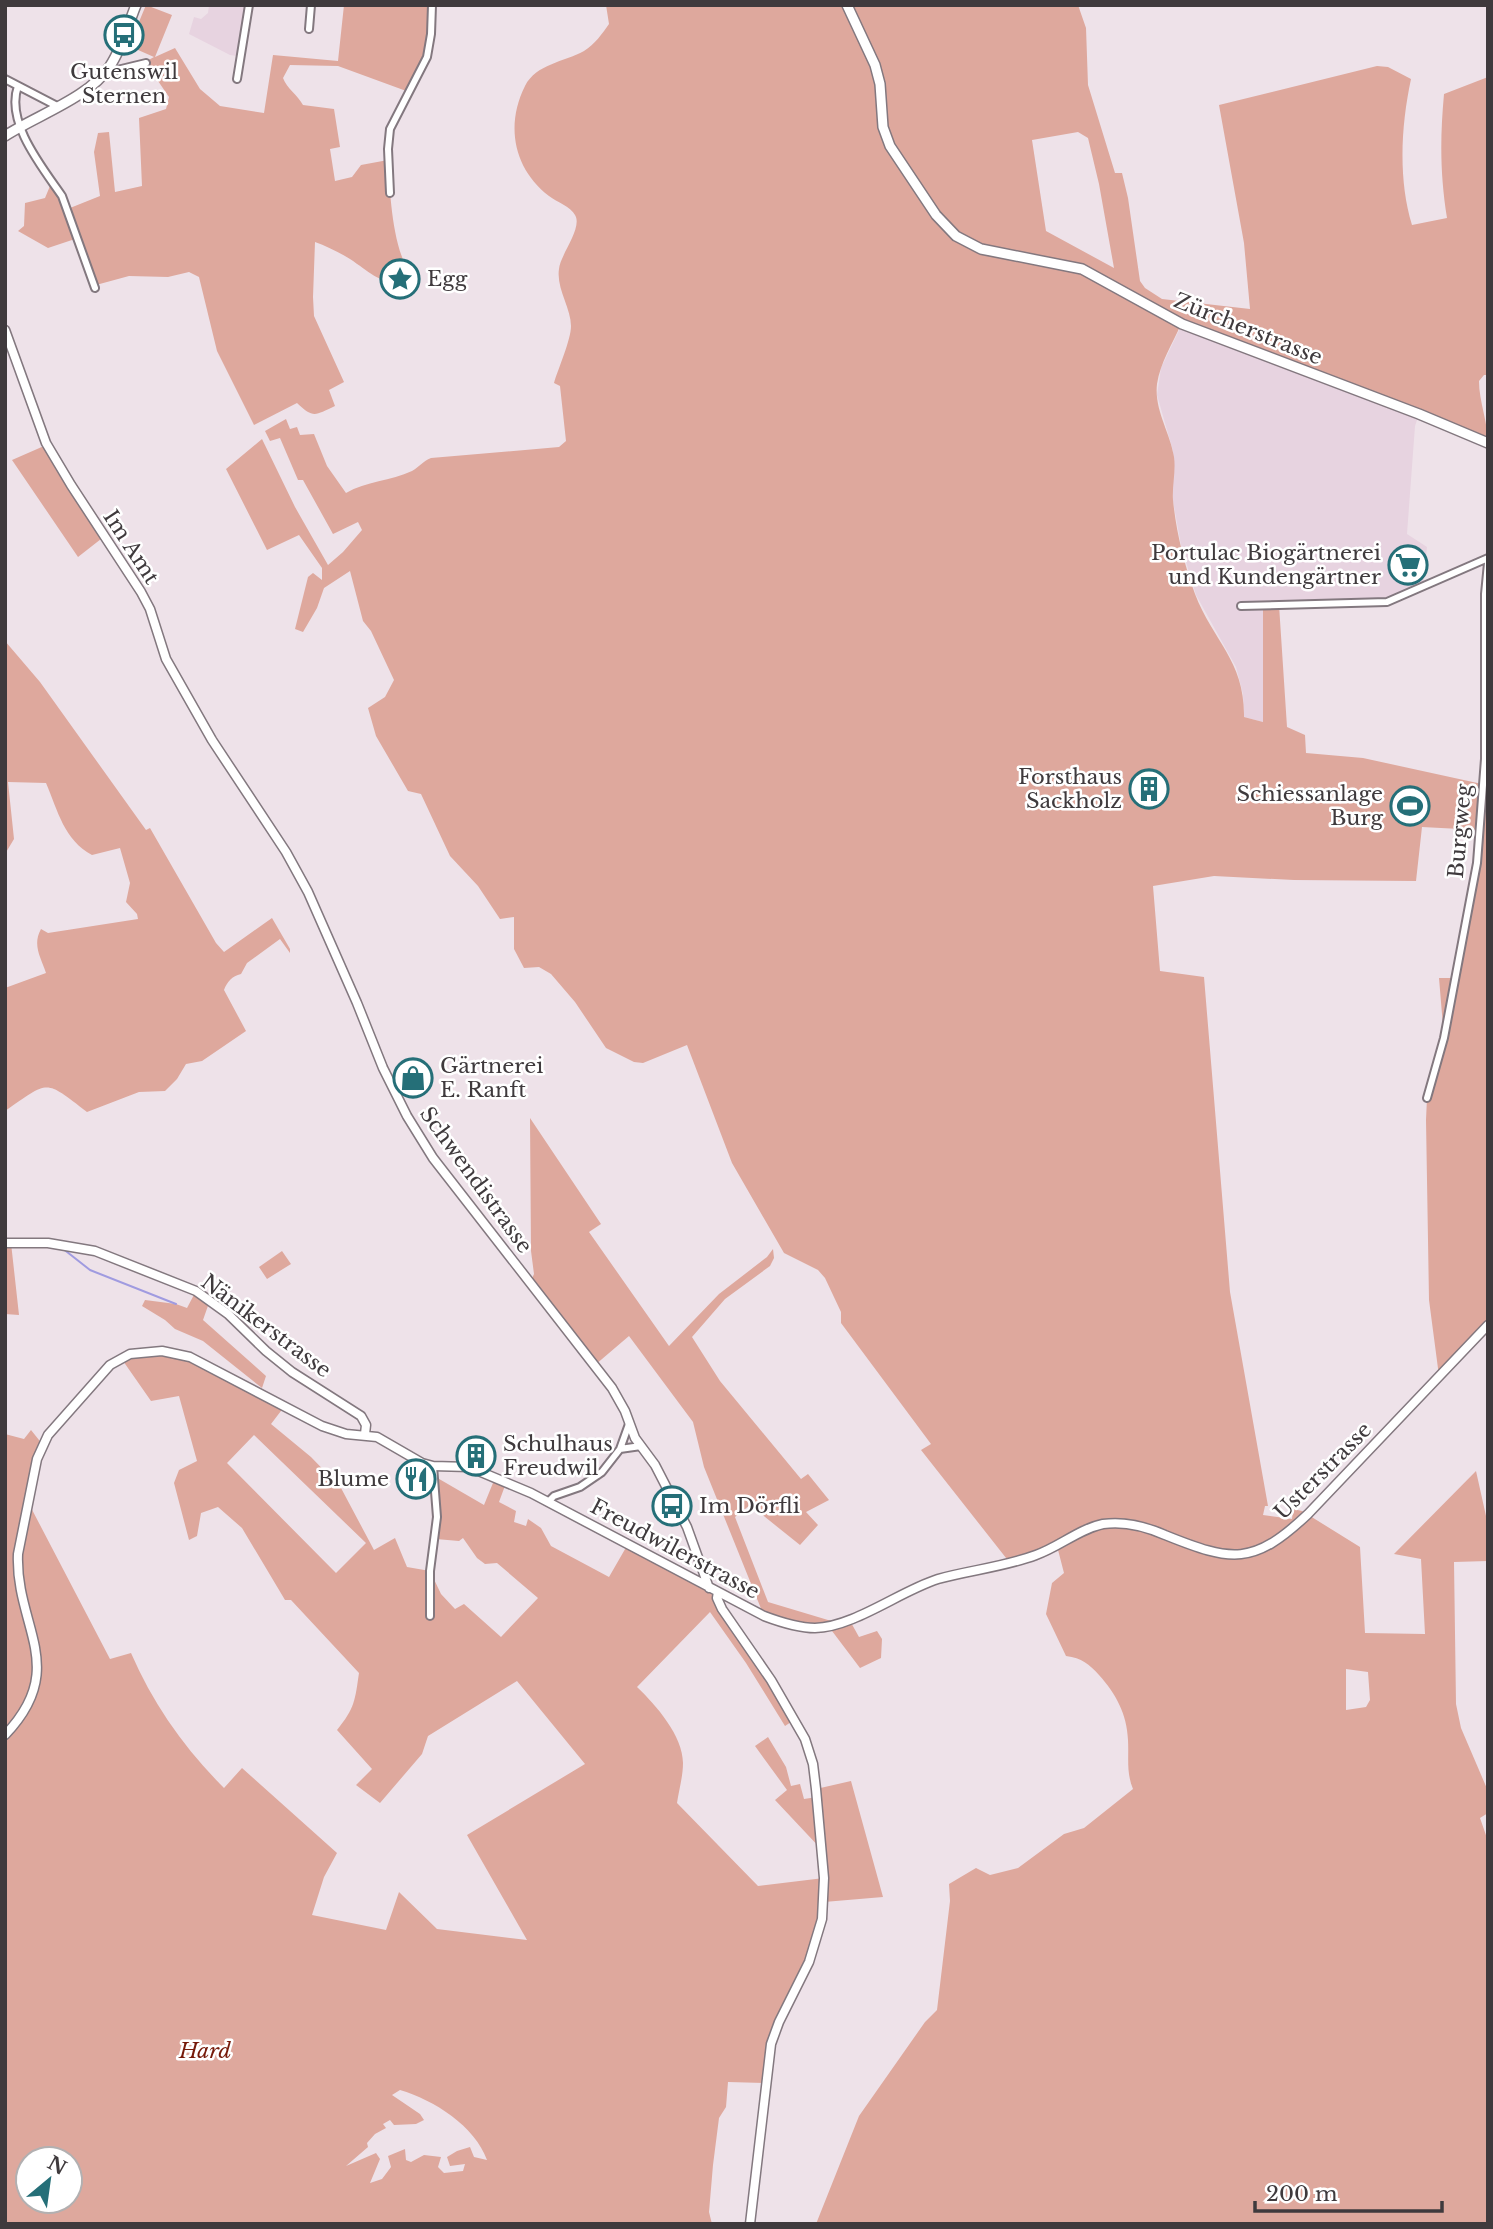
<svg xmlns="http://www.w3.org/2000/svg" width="1493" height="2229" viewBox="0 0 1493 2229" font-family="'Libre Baskerville',serif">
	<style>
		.built { fill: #e7d3e0 }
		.green { fill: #dea89d; fill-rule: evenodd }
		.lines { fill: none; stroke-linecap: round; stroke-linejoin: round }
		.stream { stroke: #a09be0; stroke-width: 2 }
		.minor-casing { stroke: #83787f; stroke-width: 10 }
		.tertiary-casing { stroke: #83787f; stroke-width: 11 }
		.secondary-casing { stroke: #83787f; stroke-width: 12 }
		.minor { stroke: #fff; stroke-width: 6 }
		.tertiary { stroke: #fff; stroke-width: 8 }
		.secondary { stroke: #fff; stroke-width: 9 }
		.labels { text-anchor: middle; stroke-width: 5; stroke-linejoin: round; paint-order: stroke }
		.poi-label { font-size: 21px; fill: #3f3a3d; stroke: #fff; text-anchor: start }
		.street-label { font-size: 21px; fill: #3f3a3d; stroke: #fff }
		.park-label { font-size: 21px; font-style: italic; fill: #761a0a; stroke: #fff }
	</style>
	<rect width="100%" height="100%" fill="#eee2e9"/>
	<path class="built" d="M209 5H246L237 56 230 55 189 34 194 17 201 19 208 13Z
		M1182 324 1419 414 1415 426 1407 534 1427 547 1423 587 1395 599 1263 606V722L1244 717 1243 694 1236 667 1196 595 1181 545 1173 501V451L1157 395 1161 368Z"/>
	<path class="green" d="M146 5 172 15 155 57 175 48 200 89 220 106 264 113 273 55 338 61 344 5H428L427 44 409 92 338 66 290 65 283 78C287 89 297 94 303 105L334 109 340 147 330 149 335 181 352 177 361 165 388 160C390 192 392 255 415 280 383 288 374 275 350 259 339 252 326 246 315 242L313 297 314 316 344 382 329 390 335 406C315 415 314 419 297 403L254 425 217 351 199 277 189 272 168 277 129 276 96 285 75 239 48 248 18 231 24 226 25 203 45 198 50 186 70 208 100 196 94 152 98 133 109 132 115 192 142 186 139 118 166 109 169 97 145 62 154 57 129 46Z
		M606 5H1078L1086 28 1088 85 1115 173H1122L1128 198 1140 281 1145 288 1162 299 1250 309 1244 243 1219 105 1377 66 1388 67 1411 79C1401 126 1398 179 1412 225L1447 218C1440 174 1440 138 1444 94L1488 77V375H1484L1479 381C1479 402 1488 422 1488 443L1181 324C1173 343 1160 363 1157 384 1154 410 1170 432 1174 457 1176 471 1172 486 1173 500 1176 531 1184 564 1195 594 1213 641 1245 661 1244 717L1263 722V606L1279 605 1287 727 1305 735 1306 753 1363 758 1482 784 1488 563V1325L1439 1376 1429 1300 1426 1120 1427 1098 1444 1038 1439 978H1455L1479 830 1422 827 1416 881 1294 880 1214 876 1153 886 1160 971 1204 977 1230 1292 1268 1506H1265L1263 1515 1292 1519 1293 1509 1302 1511 1360 1547 1365 1633 1425 1634 1421 1559 1394 1554 1476 1471 1488 1525V1561L1454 1562 1456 1704 1461 1728 1488 1791V1813L1480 1818 1488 1841V2224H816L859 2116 925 2022 937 2010 950 1901 949 1884 976 1868 990 1875 1018 1868 1064 1834 1084 1828 1133 1789C1126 1772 1129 1758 1128 1740 1127 1714 1116 1694 1099 1675 1089 1664 1082 1658 1066 1656L1046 1614 1052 1583 1064 1573 1057 1546 1010 1563 921 1450 931 1444 841 1323V1312L825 1278 818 1270 784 1253 732 1163 687 1045 643 1063 634 1062 606 1048 575 1002 551 974 539 967 524 968 514 949V917L500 919 478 886 450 856 421 794 408 791 376 736 368 708 385 697 394 680 371 631 363 621 350 571 324 588 317 608 303 632 295 629 308 577 313 573 322 580V568L299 535 267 550 226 469 262 439 295 507 328 565 343 552 362 530 358 522 333 534 303 480H298L280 438 270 441 265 431 286 419 290 429 297 427 300 435 314 434 327 466 346 493C366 481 391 481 412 471 419 467 423 461 431 458L559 447 566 441 560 386 554 383C558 369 571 340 571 326 571 308 556 288 559 269 560 255 583 228 575 215 571 207 557 202 549 196 514 169 505 126 525 86 536 64 564 62 584 51 595 44 602 34 609 24ZM1078 132 1088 138 1099 184 1114 268 1046 231 1032 140ZM1346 1669 1368 1672 1370 1700 1366 1707 1346 1710Z
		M44 446 56 470 101 539 78 557 12 460Z
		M5 641 40 682 146 830 150 828 216 943 224 952 272 918 290 949V953L280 939 247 963 241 974C232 976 227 982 224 990L246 1031 202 1061 186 1064 177 1079 165 1091 139 1092 87 1112C44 1079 50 1080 5 1111V988L46 973C41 958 32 945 41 929L48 933 138 919 137 914 126 902 130 883 120 848 92 855C64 840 58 811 46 783L8 782 14 839 5 854Z
		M530 1118 601 1224 589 1232 669 1346 719 1294 767 1257 773 1249 774 1258 770 1266 725 1299 692 1337 720 1381 801 1479 808 1474 829 1500 806 1512 818 1525 800 1545 750 1505 735 1517 768 1602 838 1623 849 1619 859 1637 877 1631 882 1639 881 1658 860 1668 829 1627 816 1628 764 1616 704 1467 693 1422 629 1336 595 1365 530 1283 534 1274 531 1251Z
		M5 1243H11L19 1315 5 1314Z
		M282 1251 291 1264 267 1279 259 1267Z
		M196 1291 210 1300 203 1320 266 1376 262 1388 203 1341 175 1329 165 1320 142 1306 145 1300 176 1304 187 1308Z
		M175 1353 284 1407 271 1424 311 1457 341 1488 374 1550 395 1538 407 1567 430 1571 441 1594 455 1609 464 1604 501 1637 538 1598 497 1563 485 1564 477 1558 463 1538 459 1541 436 1539 434 1476 484 1505 495 1478 506 1483 499 1502 516 1511 514 1522 526 1526 528 1519 541 1528 551 1546 609 1577 628 1544 707 1589 719 1602 794 1720 785 1726 746 1663 710 1612 637 1687C656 1705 683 1736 683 1763 683 1776 679 1790 677 1803L758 1886 824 1878 822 1850 775 1800 787 1790 755 1746 768 1737 786 1767 791 1786 800 1784 804 1799 817 1797 816 1789 851 1781 883 1897 824 1902 819 1933 779 2022 766 2083 728 2082 726 2107 719 2118 713 2165 709 2212 712 2224H5V1434L24 1439 31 1430 43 1445 28 1502 110 1659 131 1653C153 1704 185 1749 224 1788L242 1768 337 1853 324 1877 312 1915 386 1930 399 1892 437 1929 527 1940 467 1835 585 1764 517 1681 428 1736 422 1754 380 1803 356 1785 372 1769 337 1730C355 1708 355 1700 359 1673L291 1600H285L242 1528 218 1507 201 1513 197 1536 189 1540 174 1483 179 1470 197 1461 179 1396 151 1401 121 1358ZM254 1435 366 1543 336 1573 227 1463ZM400 2090C434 2100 475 2126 487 2160L474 2157 470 2147 457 2151 447 2157 450 2166 465 2164 463 2171 444 2173 438 2167 441 2157 424 2155 411 2162 406 2160 405 2149 388 2156 391 2167 382 2179 370 2183 380 2159 376 2153 346 2166 368 2147 367 2143 375 2134 386 2128 383 2124 390 2120 394 2125 416 2124 424 2120 420 2114 392 2095ZM28 2159H70V2201H28Z"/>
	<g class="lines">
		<path class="stream" d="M62 1248 90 1270 176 1304"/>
		<g class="minor-casing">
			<path id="minor" d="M309 29 311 5
				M110 67 117 70 146 63
				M5 79 57 106
				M237 79 249 5
				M18 86C5 122 42 167 62 196L95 288
				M390 193 388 149 390 129 427 57 431 34 432 5
				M1241 606 1387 602 1488 558
				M1427 1098 1444 1038 1477 863 1485 759V594L1488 563
				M620 1449 641 1446
				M548 1502 554 1496 580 1487 602 1472 620 1449 629 1424
				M430 1616V1571L437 1517 433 1466"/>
		</g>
		<g class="tertiary-casing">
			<path id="tertiary" d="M5 330 46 443 71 485 141 592 150 609 166 659 212 740 286 852 308 892 357 1003 383 1068 407 1116 433 1158 612 1388 625 1411 635 1438 655 1465 687 1527 709 1588
				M5 1243H48L95 1251 196 1291 228 1314 266 1351 292 1372 361 1416 366 1425 365 1434
				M718 1592 717 1598 722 1609 771 1680 805 1739 813 1764 816 1789 824 1878 822 1919 809 1962 779 2022 771 2044 750 2224
				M5 1735C70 1667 15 1627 18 1554L37 1459 48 1435 110 1365 130 1354 162 1351 190 1357 322 1426 346 1434 377 1437 422 1463 433 1466 469 1467 531 1493 764 1616C780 1622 798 1628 815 1628 854 1627 900 1591 938 1579 970 1570 1004 1567 1036 1555 1059 1547 1079 1529 1103 1524 1124 1521 1147 1527 1165 1535 1232 1562 1253 1566 1308 1514L1488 1325"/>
		</g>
		<g class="secondary-casing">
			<path id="secondary" d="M847 5 875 65 880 84 883 127 890 146 936 215 956 236 981 249 1082 269 1182 324 1419 414 1488 443
				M5 136C37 115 89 98 110 66 122 48 128 25 136 5"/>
		</g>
		<use href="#minor" class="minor"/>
		<use href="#tertiary" class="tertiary"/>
		<use href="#secondary" class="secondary"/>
	</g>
	<defs>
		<g id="bus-ring" transform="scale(2.0125)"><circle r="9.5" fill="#fff" stroke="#256f78" stroke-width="1.5"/><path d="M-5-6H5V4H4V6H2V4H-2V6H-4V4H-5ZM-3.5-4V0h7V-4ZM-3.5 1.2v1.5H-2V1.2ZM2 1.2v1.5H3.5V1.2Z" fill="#256f78"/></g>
		<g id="sight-ring" transform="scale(2.0125)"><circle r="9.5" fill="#fff" stroke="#256f78" stroke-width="1.5"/><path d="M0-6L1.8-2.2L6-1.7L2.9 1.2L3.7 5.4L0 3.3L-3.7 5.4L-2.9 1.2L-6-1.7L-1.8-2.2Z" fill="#256f78"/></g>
		<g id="supermarket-ring" transform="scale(2.0125)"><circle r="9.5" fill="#fff" stroke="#256f78" stroke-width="1.5"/><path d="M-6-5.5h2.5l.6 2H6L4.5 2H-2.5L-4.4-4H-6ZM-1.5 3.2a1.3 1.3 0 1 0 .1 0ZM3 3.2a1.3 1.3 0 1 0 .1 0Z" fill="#256f78"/></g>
		<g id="building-ring" transform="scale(2.0125)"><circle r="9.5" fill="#fff" stroke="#256f78" stroke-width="1.5"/><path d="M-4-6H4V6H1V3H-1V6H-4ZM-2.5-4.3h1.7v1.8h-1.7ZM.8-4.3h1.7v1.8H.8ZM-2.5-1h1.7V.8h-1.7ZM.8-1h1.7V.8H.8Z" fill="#256f78"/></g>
		<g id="stadium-ring" transform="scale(2.0125)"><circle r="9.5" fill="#fff" stroke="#256f78" stroke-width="1.5"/><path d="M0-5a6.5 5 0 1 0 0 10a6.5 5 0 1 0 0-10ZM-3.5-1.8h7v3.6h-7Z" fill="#256f78"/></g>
		<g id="shop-ring" transform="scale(2.0125)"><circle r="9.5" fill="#fff" stroke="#256f78" stroke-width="1.5"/><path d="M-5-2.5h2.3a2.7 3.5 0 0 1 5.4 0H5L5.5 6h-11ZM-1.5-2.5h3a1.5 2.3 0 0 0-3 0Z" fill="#256f78"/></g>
		<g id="restaurant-ring" transform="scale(2.0125)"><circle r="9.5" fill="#fff" stroke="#256f78" stroke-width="1.5"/><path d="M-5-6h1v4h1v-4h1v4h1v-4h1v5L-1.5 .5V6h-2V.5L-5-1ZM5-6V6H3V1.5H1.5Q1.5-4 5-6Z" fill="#256f78"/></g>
	</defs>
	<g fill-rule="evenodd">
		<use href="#bus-ring" x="124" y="35"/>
		<use href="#sight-ring" x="400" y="279"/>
		<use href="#supermarket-ring" x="1408" y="565"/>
		<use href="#building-ring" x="1149" y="789"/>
		<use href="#stadium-ring" x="1410" y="806"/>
		<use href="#shop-ring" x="413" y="1078"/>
		<use href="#building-ring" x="476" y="1456"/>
		<use href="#restaurant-ring" x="416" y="1479"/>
		<use href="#bus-ring" x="672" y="1506"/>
	</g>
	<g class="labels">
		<g class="poi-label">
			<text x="124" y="79" text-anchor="middle">Gutenswil<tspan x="124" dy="24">Sternen</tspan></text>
			<text x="427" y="286">Egg</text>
			<text x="1381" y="560" text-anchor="end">Portulac Biogärtnerei<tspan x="1381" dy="24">und Kundengärtner</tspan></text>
			<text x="1122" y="784" text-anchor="end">Forsthaus<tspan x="1122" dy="24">Sackholz</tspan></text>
			<text x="1383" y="801" text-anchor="end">Schiessanlage<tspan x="1383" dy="24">Burg</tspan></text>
			<text x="440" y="1073">Gärtnerei<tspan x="440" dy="24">E. Ranft</tspan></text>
			<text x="503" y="1451">Schulhaus<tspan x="503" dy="24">Freudwil</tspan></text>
			<text x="389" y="1486" text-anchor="end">Blume</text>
			<text x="699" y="1513">Im Dörfli</text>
		</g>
		<g class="street-label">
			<text transform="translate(1248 329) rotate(22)" y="7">Zürcherstrasse</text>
			<text transform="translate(131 547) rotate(57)" y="7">Im Amt</text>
			<text transform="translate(1460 831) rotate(-85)" y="7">Burgweg</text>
			<text transform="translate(476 1180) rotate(54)" y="7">Schwendistrasse</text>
			<text transform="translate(266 1326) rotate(37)" y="7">Nänikerstrasse</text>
			<text transform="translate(1323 1471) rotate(-45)" y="7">Usterstrasse</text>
			<text transform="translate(675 1549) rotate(28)" y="7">Freudwilerstrasse</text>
		</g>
		<g class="park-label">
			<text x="205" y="2058">Hard</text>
		</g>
	</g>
	<rect width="1493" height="2229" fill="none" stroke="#3f3a3d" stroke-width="14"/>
	<g transform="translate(49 2180) rotate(29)"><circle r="33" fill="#ffffff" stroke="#b2b0b1" stroke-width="2"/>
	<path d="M0-5L12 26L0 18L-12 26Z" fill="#256f78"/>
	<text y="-10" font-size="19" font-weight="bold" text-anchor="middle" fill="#3f3a3d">N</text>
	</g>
	<path d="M1255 2201v10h187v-10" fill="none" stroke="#3f3a3d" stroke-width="3.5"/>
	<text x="1266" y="2201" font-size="21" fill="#3f3a3d" stroke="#ffffff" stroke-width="5" paint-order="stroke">200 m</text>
</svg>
